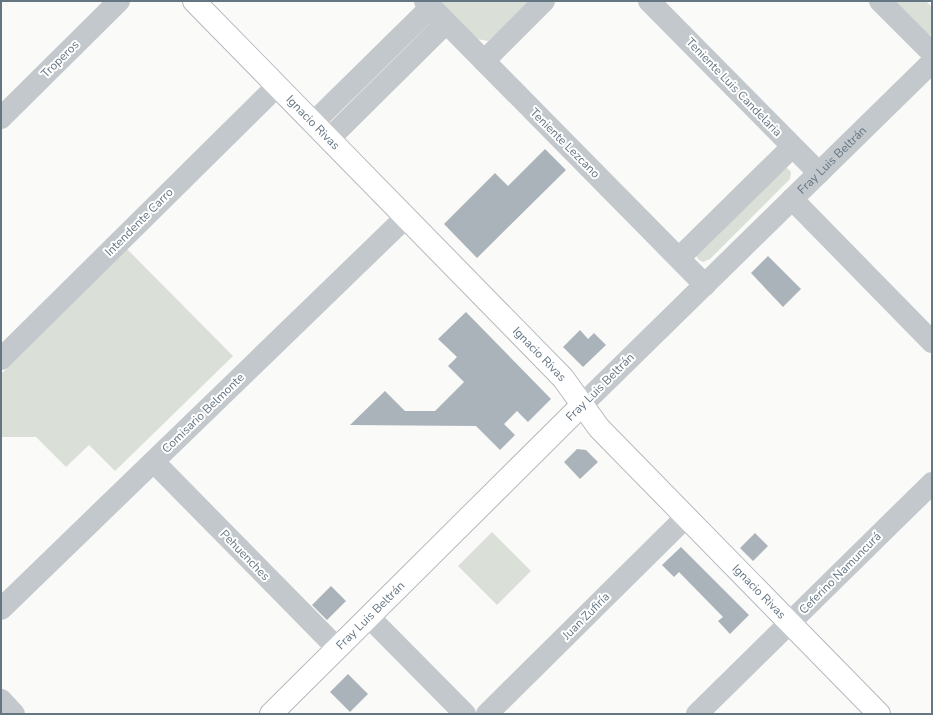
<svg xmlns="http://www.w3.org/2000/svg" width="933" height="715" viewBox="0 0 933 715" font-family="'Nunito Sans',sans-serif">
	<style>
		.green { fill: #dadfd7 }
		.building { fill: #aab3b9 }
		.lines { fill: none; stroke-linecap: round; stroke-linejoin: round }
		.major-casing { stroke: #b5babe; stroke-width: 24 }
		.minor { stroke: #c3c8cc; stroke-width: 22 }
		.major { stroke: #fff; stroke-width: 22 }
		.labels { text-anchor: middle; stroke-width: 4; stroke-linejoin: round; paint-order: stroke }
		.street-label { font-size: 12px; fill: #657683; stroke: #fff }
	</style>
	<rect width="100%" height="100%" fill="#fafaf8"/>
	<path class="green" d="M438 1H532L488 41 477 39Z
		M892 1H926L932 7V35L926 34Z
		M786 167 791 172 790 179 710 259 703 262 699 260 696 256Z
		M127 249 233 356 115 471 89 445 66 467 36 437H1V374Z
		M492 532 531 571 497 605 458 566Z"/>
	<path class="building" d="M545 149 566 170 477 258 444 224 495 173 508 186Z
		M768 256 801 289 783 307 751 273Z
		M466 312 551 399 528 422 517 411 504 424 515 435 500 450 476 426 350 425 385 391 405 411H435L464 382 448 366 457 357 438 339Z
		M580 330 588 339 594 333 606 345 583 367 563 347Z
		M577 449 586 450 598 462 580 479 564 462Z
		M755 533 768 546 753 561 740 548Z
		M681 547 749 615 730 634 718 621 723 617 679 572 674 577 662 565Z
		M331 586 346 601 327 620 312 605Z
		M348 674 368 694 350 712 330 692Z"/>
	<g class="lines">
		<g class="major-casing">
			<g id="major">
				<path id="s2" d="M194 1 563 378 599 428 879 714"/>
				<path id="s3" d="M271 714 582 405"/>
			</g>
		</g>
		<g class="minor">
			<path d="M425 1 705 285"/>
			<path d="M649 1 819 173"/>
			<path d="M880 1 932 53"/>
			<path d="M484 61 544 1"/>
			<path d="M1 118 119 1"/>
			<path d="M313 123 431 7"/>
			<path d="M329 139 446 23"/>
			<path d="M792 199 932 342"/>
			<path d="M679 258 792 147"/>
			<path d="M1 359 277 86"/>
			<path id="s1" d="M582 405 932 62"/>
			<path d="M154 462 337 648"/>
			<path d="M1 609 406 217"/>
			<path d="M369 617 465 714"/>
			<path d="M1 700 14 714"/>
			<path d="M487 714 686 517"/>
			<path d="M697 714 932 483"/>
		</g>
		<use href="#major" class="major"/>
	</g>
	<g class="labels">
		<g class="street-label">
			<text transform="translate(60 59) rotate(-45)" y="4">Troperos</text>
			<text transform="translate(734 87) rotate(46)" y="4">Teniente Luis Candelaria</text>
			<text dy="4" stroke="none"><textPath href="#s2" startOffset="170">Ignacio Rivas</textPath></text>
			<text transform="translate(565 143) rotate(45)" y="4">Teniente Lezcano</text>
			<text dy="4" stroke="none"><textPath href="#s1" startOffset="350">Fray Luis Beltrán</textPath></text>
			<text transform="translate(139 222) rotate(-45)" y="4">Intendente Carro</text>
			<text dy="4" stroke="none"><textPath href="#s2" startOffset="494">Ignacio Rivas</textPath></text>
			<text transform="translate(600 387) rotate(-45)" y="4">Fray Luis Beltrán</text>
			<text transform="translate(203 413) rotate(-44)" y="4">Comisario Belmonte</text>
			<text transform="translate(245 555) rotate(46)" y="4">Pehuenches</text>
			<text transform="translate(840 573) rotate(-45)" y="4">Ceferino Namuncurá</text>
			<text dy="4" stroke="none"><textPath href="#s2" startOffset="818">Ignacio Rivas</textPath></text>
			<text dy="4" stroke="none"><textPath href="#s3" startOffset="140">Fray Luis Beltrán</textPath></text>
			<text transform="translate(586 616) rotate(-45)" y="4">Juan Zufiría</text>
		</g>
	</g>
	<rect width="933" height="715" fill="none" stroke="#657683" stroke-width="4"/>
</svg>
